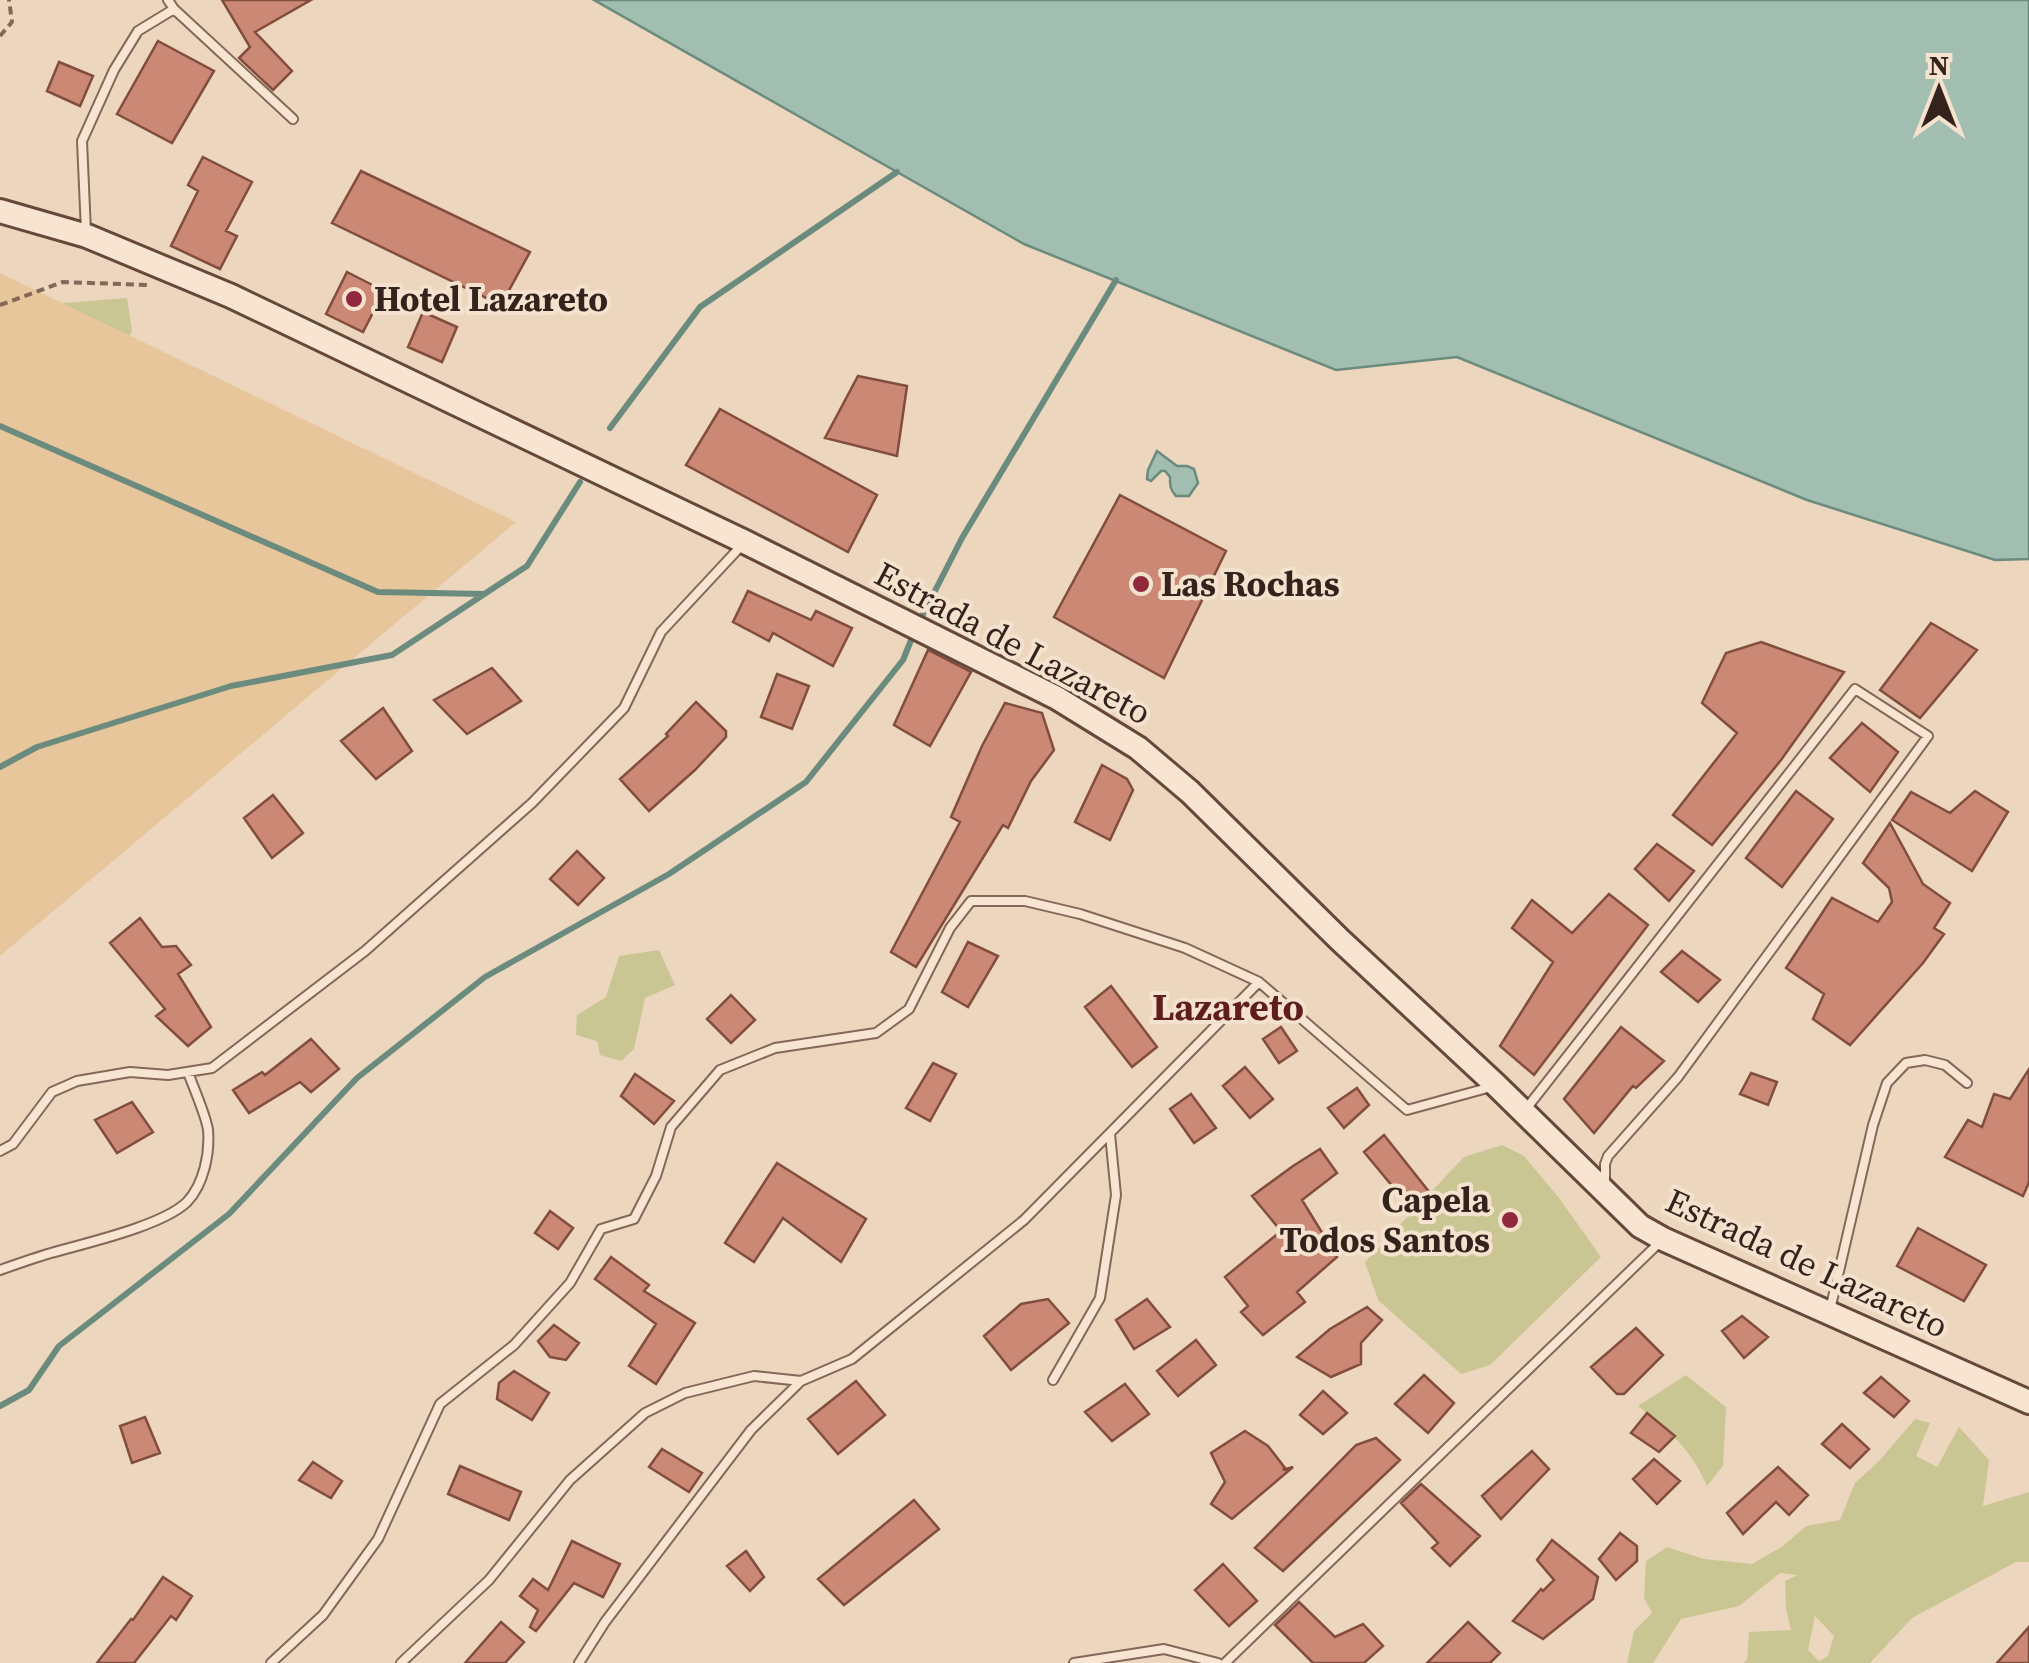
<svg xmlns="http://www.w3.org/2000/svg" width="2029" height="1663" viewBox="0 0 2029 1663" font-family="'Source Serif 4',serif">
	<style>
		.green { fill: #cac693; fill-rule: evenodd }
		.sand { fill: #e8c69c }
		.water { fill: #a2beb0; stroke: #6a8b7d; stroke-width: 2.5 }
		.lines { fill: none; stroke-linecap: round; stroke-linejoin: round }
		.stream { stroke: #6a8b7d; stroke-width: 6 }
		.building { fill: #ca8875; stroke: #834d3e; stroke-width: 2.5 }
		.lane-casing { stroke: #846758; stroke-width: 12 }
		.secondary-casing { stroke: #66483b; stroke-width: 28 }
		.path { stroke: #846758; stroke-width: 4; stroke-dasharray: 8 5; stroke-linecap: butt }
		.lane { stroke: #f8e5d1; stroke-width: 8 }
		.secondary { stroke: #f8e5d1; stroke-width: 22 }
		.poi-dot { fill: #91293d; stroke: #f4e2ce; stroke-width: 4 }
		.labels { text-anchor: middle; stroke-width: 8; stroke-linejoin: round; paint-order: stroke }
		.poi-label { font-size: 35px; font-weight: bold; fill: #34231c; stroke: #f4e2ce; text-anchor: start }
		.street-label { font-size: 35px; fill: #34231c; stroke: #f4e2ce }
		.neighbourhood-label { font-size: 38px; font-weight: bold; fill: #5f1e1c; stroke: #f4e2ce }
	</style>
	<rect width="100%" height="100%" fill="#ecd6be"/>
	<path class="green" d="M127 298 132 331 119 361 60 327 64 303Z
		M659 950 675 985 645 998 634 1049 621 1061 600 1055 597 1041 576 1035 577 1015 606 997 619 956Z
		M1502 1145 1524 1156 1559 1198 1601 1257 1490 1365 1461 1374 1378 1300 1365 1262 1464 1157Z
		M1686 1375 1726 1407 1723 1466 1707 1486C1690 1447 1670 1432 1638 1406Z
		M1915 1419 1930 1423 1916 1456 1937 1467 1959 1427 1989 1460 1983 1506 2029 1492V1562H2016L1912 1618 1870 1663H1743L1747 1660 1749 1632 1791 1630 1786 1609 1785 1581 1798 1575 1780 1573 1739 1606 1681 1619 1653 1663H1627L1634 1631 1652 1613 1644 1598 1646 1561 1667 1547 1704 1559 1752 1564 1783 1546 1806 1526 1840 1520 1855 1483 1880 1460ZM1815 1616 1834 1636 1828 1656 1819 1661 1808 1650Z"/>
	<path class="sand" d="M0 273 516 522 0 956Z"/>
	<path class="water" d="M594 0H2029V559L1995 560 1807 500 1457 357 1336 370 1024 244Z
		M1157 451 1177 466H1187L1194 469 1198 483 1189 496H1176C1170 490 1170 485 1170 477L1165 471H1161L1151 481 1147 479 1148 470Z"/>
	<g class="lines">
		<path class="stream" d="M0 426 378 592 484 594
			M610 428 700 307 897 172
			M0 767 37 747 231 686 392 655 527 566 580 482
			M0 1406 29 1390 59 1346 229 1214 357 1078 485 977 669 874 806 782 903 660 916 628 962 538 1116 280"/>
	</g>
	<path class="building" d="M222 0H311L255 32 292 71 273 90 239 58 250 47Z
		M158 41 214 71 172 143 117 114Z
		M59 62 93 76 80 106 47 91Z
		M203 157 252 182 226 231 237 236 220 269 171 246 198 191 188 185Z
		M361 171 530 252 501 305 332 223Z
		M347 272 384 291 363 332 326 314Z
		M423 312 457 327 442 362 408 347Z
		M858 376 907 386 897 456 825 438Z
		M720 409 877 495 848 552 686 465Z
		M1120 495 1226 551 1164 678 1054 617Z
		M748 591 811 620 816 611 852 628 833 666 773 633 769 641 733 622Z
		M1931 623 1977 650 1920 718 1880 690Z
		M1761 642 1844 672 1781 760 1712 845 1673 815 1737 733 1702 703 1726 653Z
		M928 650 971 672 930 746 894 725Z
		M492 668 521 701 467 734 434 700Z
		M777 674 809 686 792 729 761 717Z
		M696 702 726 731V737L695 770 649 811 620 779 668 736 666 734Z
		M1005 703 1042 713 1054 750 1031 781 1008 828 1003 825 916 967 891 952 960 822 951 817 982 746Z
		M383 708 412 751 376 779 341 741Z
		M1862 723 1898 752 1870 792 1830 758Z
		M1102 765 1127 779 1133 790 1110 840 1075 822Z
		M1796 791 1833 819 1782 887 1746 858Z
		M1975 791 2008 812 1972 871 1892 820 1911 792 1950 813Z
		M273 795 303 833 272 858 244 818Z
		M1890 823 1923 884 1950 903 1934 928 1944 934 1923 963 1850 1045 1813 1019 1824 994 1786 968 1832 898 1878 922 1892 902 1889 888 1863 863Z
		M1657 844 1694 871 1669 901 1635 869Z
		M577 851 604 878 578 905 550 879Z
		M1609 894 1648 925 1534 1075 1500 1046 1553 962 1512 928 1532 900 1572 933Z
		M140 918 162 947 176 946 191 965 178 974 211 1027 188 1046 156 1016 165 1009 110 943Z
		M968 942 998 956 968 1007 942 992Z
		M1682 951 1720 980 1698 1002 1661 972Z
		M1111 986 1157 1047 1132 1067 1085 1007Z
		M731 995 755 1020 731 1043 707 1019Z
		M1281 1027 1297 1051 1279 1063 1263 1039Z
		M1621 1027 1664 1061 1636 1088 1633 1086 1594 1133 1564 1099Z
		M311 1039 339 1069 311 1092 300 1082 249 1113 233 1090 262 1072 265 1075Z
		M933 1063 956 1074 930 1121 906 1108Z
		M1245 1067 1273 1099 1250 1118 1223 1086Z
		M2029 1069V1182L2023 1196 1945 1157 1968 1120 1982 1127 1994 1094 2010 1099Z
		M1751 1073 1777 1082 1768 1105 1740 1094Z
		M635 1074 674 1101 654 1124 621 1096Z
		M1357 1088 1369 1105 1344 1128 1328 1108Z
		M1191 1094 1216 1128 1194 1143 1170 1109Z
		M132 1102 153 1132 117 1153 95 1120Z
		M1384 1135 1430 1193 1413 1211 1364 1152Z
		M1320 1149 1337 1173 1302 1200 1337 1257 1297 1292 1305 1302 1263 1335 1241 1312 1248 1306 1225 1277 1281 1231 1252 1196 1293 1166Z
		M777 1163 866 1219 841 1262 783 1218 754 1262 725 1243Z
		M550 1211 573 1228 558 1249 535 1233Z
		M1918 1228 1986 1265 1964 1301 1897 1266Z
		M611 1257 649 1285 644 1291 695 1323 656 1384 629 1366 656 1324 595 1279Z
		M1048 1299 1069 1323 1011 1370 984 1336 1021 1304Z
		M1147 1299 1170 1327 1134 1349 1116 1320Z
		M1367 1307 1382 1320 1361 1343V1364L1331 1377 1297 1357 1330 1329Z
		M1742 1316 1768 1337 1744 1358 1722 1331Z
		M554 1325 579 1343 566 1360 550 1357 538 1341Z
		M1636 1328 1663 1355 1624 1394H1617L1591 1367Z
		M1196 1340 1216 1365 1178 1396 1157 1371Z
		M514 1371 549 1393 532 1420 497 1399 499 1383Z
		M1424 1375 1454 1403 1428 1433 1395 1404Z
		M1881 1377 1909 1401 1894 1417 1864 1393Z
		M856 1381 885 1415 838 1454 808 1419Z
		M1125 1384 1149 1414 1112 1441 1085 1412Z
		M1323 1391 1347 1413 1323 1434 1300 1415Z
		M1647 1413 1675 1436 1659 1452 1631 1433Z
		M145 1417 160 1453 132 1463 120 1426Z
		M1842 1424 1869 1449 1850 1468 1822 1444Z
		M1245 1431 1268 1446 1285 1468 1283 1470 1293 1467 1232 1519 1211 1504 1225 1482 1211 1453Z
		M1376 1438 1400 1460 1283 1571 1255 1548 1356 1445Z
		M662 1449 702 1473 689 1492 649 1467Z
		M1532 1451 1549 1469 1501 1519 1482 1496Z
		M1654 1459 1680 1481 1657 1504 1633 1479Z
		M313 1462 342 1481 331 1498 299 1480Z
		M460 1466 521 1492 509 1520 448 1494Z
		M1778 1467 1808 1495 1789 1515 1776 1502 1743 1534 1727 1513Z
		M1421 1484 1480 1536 1450 1566 1432 1548 1438 1543 1401 1503Z
		M914 1500 939 1529 844 1605 818 1579Z
		M1620 1533 1637 1546V1561L1616 1580 1599 1559Z
		M1552 1540 1598 1577 1593 1599 1543 1639 1513 1621 1541 1589 1543 1591 1554 1580 1537 1560Z
		M572 1541 620 1564 603 1597 574 1583 536 1631 530 1627 538 1610 520 1596 533 1579 548 1590Z
		M746 1551 764 1577 750 1591 727 1566Z
		M1223 1564 1257 1601 1229 1626 1195 1590Z
		M163 1577 192 1596 176 1620 171 1616 134 1663H97L131 1619 133 1620Z
		M1299 1602 1335 1637 1363 1624 1383 1646 1364 1663H1313L1275 1625Z
		M501 1622 524 1642 505 1663H465Z
		M1468 1622 1500 1653 1490 1663H1427Z
		M2029 1627V1663H1997Z"/>
	<g class="lines">
		<g class="lane-casing">
			<path id="lane" d="M174 9 293 119
				M86 232 82 141 114 70 138 31 174 9 168 0
				M1526 1109 1855 689 1928 736 1678 1077 1608 1156 1605 1164V1182
				M0 1151 13 1144 52 1092 77 1081 130 1072 168 1075 212 1068 365 951 532 803 624 708 661 632 742 545
				M0 1270C17 1264 34 1258 51 1253 86 1243 162 1226 187 1202 204 1184 210 1153 208 1130 206 1115 193 1087 188 1072
				M1830 1310 1873 1125 1887 1083 1906 1063 1925 1060 1945 1065 1967 1083
				M1053 1380 1100 1298 1116 1195 1110 1134
				M271 1663 323 1615 378 1539 440 1404 514 1345 570 1283 601 1229 634 1219 656 1176 671 1127 720 1070 775 1048 876 1033 909 1009 950 928 971 901H1025L1080 914 1185 948 1259 982
				M401 1663 489 1580 570 1480 645 1413 685 1393 754 1376 801 1381 852 1359 1024 1220 1259 982 1407 1110 1491 1087
				M579 1663 605 1622 751 1430 801 1381
				M1074 1663 1164 1649 1218 1663
				M1225 1663 1660 1242"/>
		</g>
		<g class="secondary-casing">
			<path id="secondary" d="M0 211 87 236 231 296 745 542 1057 698 1138 748 1190 792 1340 940 1496 1085 1640 1226 1663 1239 2029 1402"/>
		</g>
		<path class="path" d="M0 36 12 22 9 0
			M0 305 63 282 147 285"/>
		<use href="#lane" class="lane"/>
		<use href="#secondary" class="secondary"/>
	</g>
	<g class="poi-dot">
		<circle cx="354" cy="299" r="10"/>
		<circle cx="1141" cy="584" r="10"/>
		<circle cx="1510" cy="1220" r="10"/>
	</g>
	<g class="labels">
		<g class="poi-label">
			<text x="374" y="311">Hotel Lazareto</text>
			<text x="1161" y="596">Las Rochas</text>
			<text x="1490" y="1212" text-anchor="end">Capela<tspan x="1490" dy="40">Todos Santos</tspan></text>
		</g>
		<g class="street-label">
			<text transform="translate(1013 643) rotate(28)" y="12">Estrada de Lazareto</text>
			<text transform="translate(1807 1263) rotate(25)" y="12">Estrada de Lazareto</text>
		</g>
		<g class="neighbourhood-label">
			<text x="1228" y="1020">Lazareto</text>
		</g>
	</g>
	<g transform="translate(1939 90)" stroke="#f4e2ce" stroke-width="8" paint-order="stroke">
	<path d="M0-8L18 38L0 25L-18 38Z" fill="#34231c"/>
	<text y="-15" font-size="28" font-weight="bold" text-anchor="middle" fill="#34231c">N</text>
	</g>
</svg>
